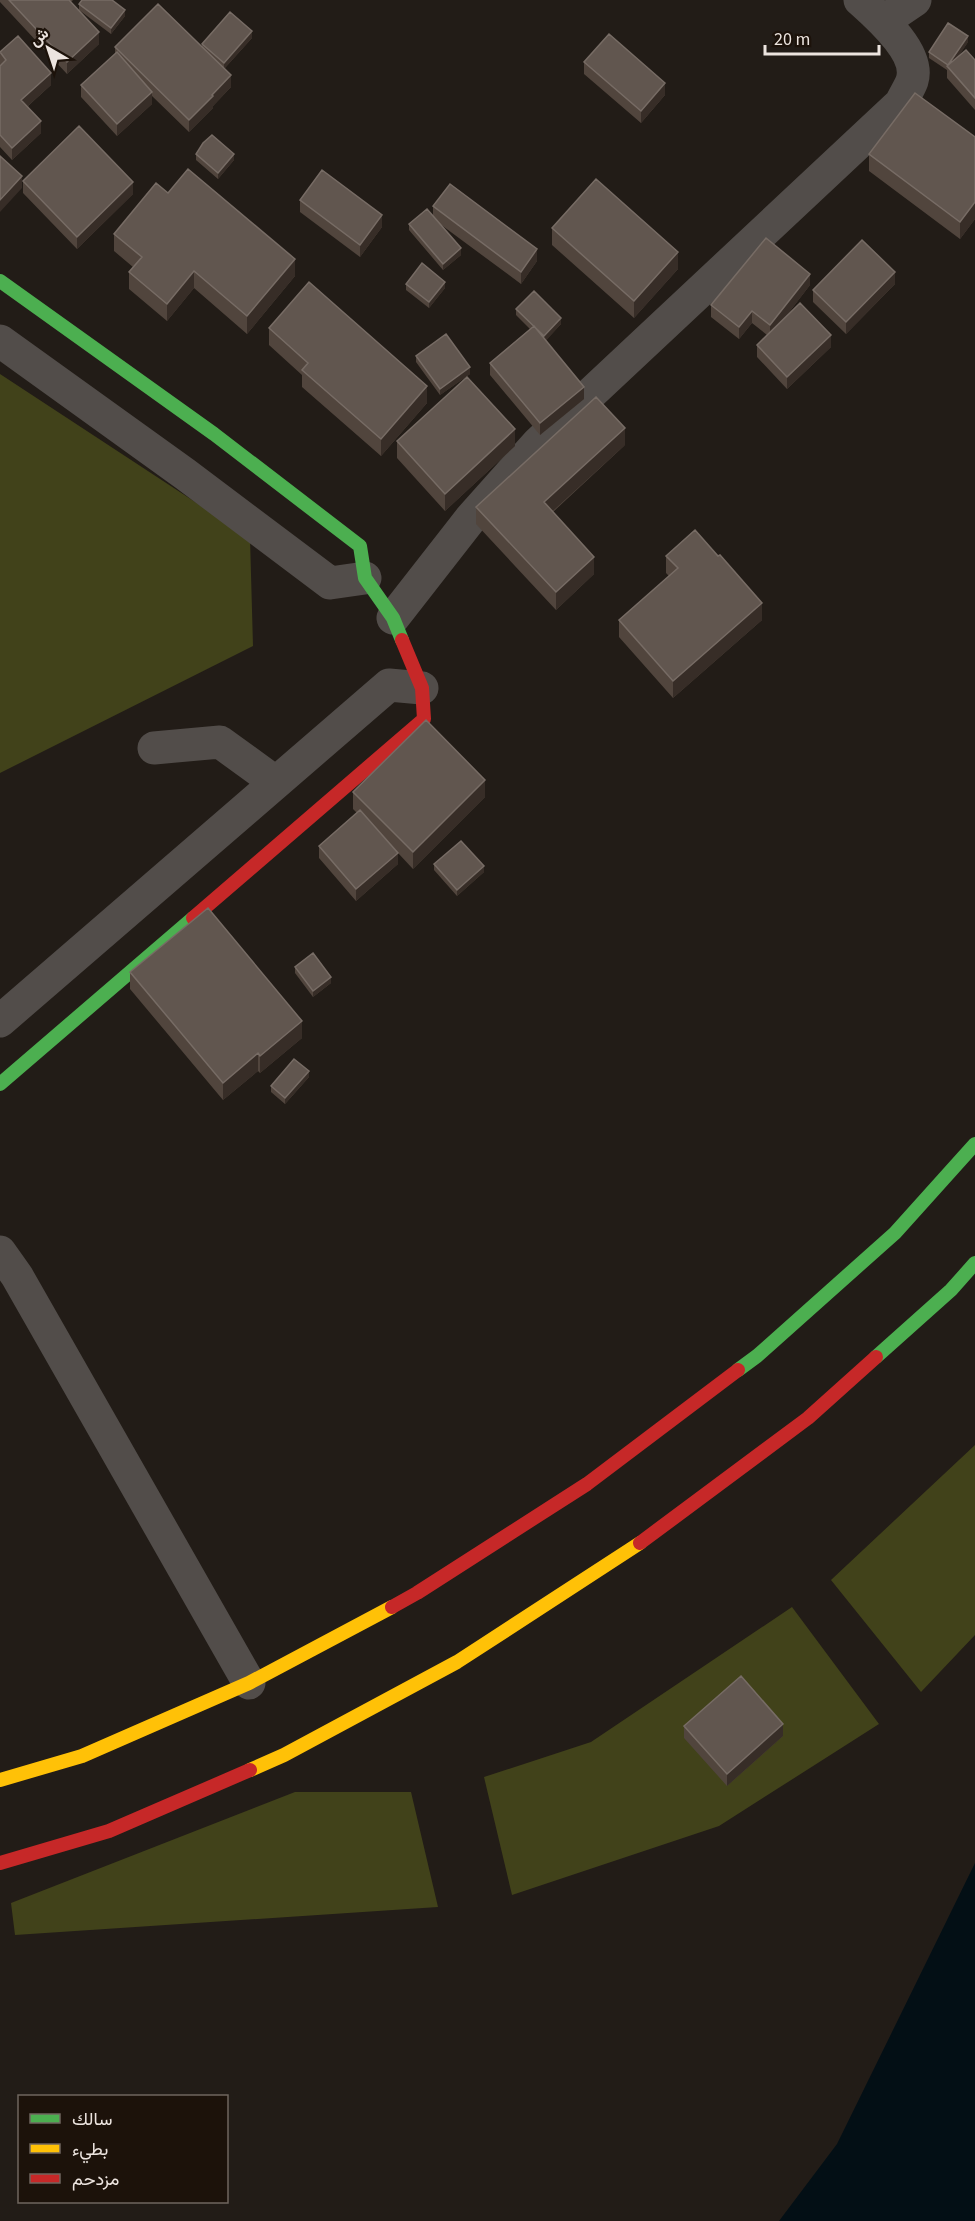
<svg xmlns="http://www.w3.org/2000/svg" width="975" height="2221" viewBox="0 0 975 2221" font-family="'Source Sans 3',Vazirmatn,sans-serif">
	<style>
		.green { fill: #41421a }
		.water { fill: #030f15 }
		.lines { fill: none; stroke-linecap: round; stroke-linejoin: round }
		.street { stroke: #524d4a; stroke-width: 33 }
		.fast { stroke: #4caf50; stroke-width: 14 }
		.slow { stroke: #ffc107; stroke-width: 14 }
		.jam { stroke: #c62828; stroke-width: 14 }
		.wall { fill: #51453d }
		.shaded-wall { fill: #372d27 }
		.building { fill: #61564f; stroke: #776c65; stroke-width: 1.5 }
	</style>
	<rect width="100%" height="100%" fill="#221c17"/>
	<path class="green" d="M0 374 250 538 253 646 0 773Z
		M975 1445V1635L921 1692 831 1580Z
		M792 1607 879 1724 719 1826 512 1895 484 1777 591 1742Z
		M295 1792H411L438 1907 15 1935 11 1903Z"/>
	<path class="water" d="M975 1863V2221H779L837 2144Z"/>
	<g class="lines">
		<path class="street" d="M884 21 915 0
			M0 341 185 474 330 583 365 578
			M393 618 471 518 538 443 901 103C904 96 909 89 912 81 921 53 879 17 860 0
			M154 748 220 742 275 782
			M0 1021 389 685 422 688
			M0 1252 17 1276 249 1683"/>
		<path class="fast" d="M0 281 214 434 360 546 365 578 393 618 402 640
			M0 1084 193 918
			M876 1357 951 1290 975 1263
			M738 1370 757 1356 895 1233 975 1144"/>
		<path class="slow" d="M250 1770 284 1755 457 1662 640 1543
			M0 1780 82 1756 249 1683 392 1607"/>
		<path class="jam" d="M193 918 424 719 422 688 402 640
			M640 1543 808 1418 876 1357
			M392 1607 417 1593 587 1484 738 1370
			M0 1863 109 1831 250 1770"/>
	</g>
	<path class="wall" d="M0 0H73L71 2 99 44 67 74 0 2Z
		M79 4 125 16 111 34 79 10Z
		M252 38 224 69 231 87 213 106V108L189 132 152 96V104L117 136 81 97V85L115 54V47H202V44Z
		M968 42 959 55 975 60V110L947 78V70L929 58V52Z
		M0 52 51 85 28 106 41 133 12 160 0 147Z
		M584 62 665 95 641 123 584 74Z
		M975 137V219L960 239 869 171V154Z
		M196 154 234 160 218 179 196 160Z
		M23 181 133 194 77 249 23 193Z
		M168 193 295 276 247 334 194 288 167 321 129 289V272L133 267 114 251V234Z
		M300 200 382 227 360 257 300 212Z
		M433 206 537 261 521 284 440 224 461 255 443 270 409 230V224L433 215Z
		M552 228 678 269 634 318 552 245Z
		M406 284 445 288 429 308 406 290Z
		M895 284 846 334 813 302V290Z
		M810 285 783 320 831 347 787 389 757 357V345L767 335 752 323 739 339 711 317V305Z
		M516 309 561 324 546 340 584 399 540 435 490 375V363L530 329 516 315Z
		M269 328 427 403 381 456 302 387V375L269 345Z
		M416 356 470 374 440 395 416 362Z
		M397 441 515 446 445 511 397 458Z
		M625 445 553 512 594 574 556 610 476 524V507Z
		M666 556H718L762 620 673 698 619 637V620L669 576 666 573Z
		M353 792 485 797 413 869 398 853V864L356 901 319 858V846L357 813 353 809Z
		M434 864 484 872 457 896 434 870Z
		M295 967 331 983 313 997 295 973Z
		M130 972 302 1038 260 1073 258 1071 223 1100 130 989Z
		M309 1077 285 1104 271 1092V1086Z
		M684 1726 783 1736 727 1786 684 1738Z"/>
	<path class="shaded-wall" d="M125 10V16L111 34V28Z
		M252 31V38L224 69V63Z
		M99 32V44L67 74V62Z
		M968 36V42L950 70 949 65Z
		M51 73V85L21 112V100Z
		M231 75V87L213 106V108L189 132V120L212 95Z
		M665 83V95L641 123V111Z
		M152 92V104L117 136V124Z
		M41 121V133L12 160V148Z
		M234 154V160L218 179V173Z
		M22 176V188L0 212V200Z
		M133 182V194L77 249V237Z
		M975 202V219L960 239V222Z
		M382 215V227L360 257V245Z
		M461 248V255L443 270V264Z
		M537 249V261L521 284V272Z
		M678 252V269L634 318V301Z
		M295 259V276L247 334V316Z
		M194 271V288L167 321V304Z
		M895 272V284L846 334V322Z
		M810 274V285L770 337V325Z
		M445 282V288L429 308V302Z
		M752 311V323L739 339V327Z
		M561 318V324L544 343V336Z
		M831 335V347L787 389V377Z
		M470 367V374L440 395V389Z
		M427 386V403L381 456V439Z
		M584 387V399L540 435V423Z
		M625 428V445L544 519V502Z
		M515 429V446L445 511V494Z
		M594 557V574L556 610V592Z
		M762 603V620L673 698V681Z
		M485 780V797L413 869V852Z
		M398 853V864L356 901V889Z
		M484 866V872L457 896V890Z
		M331 977V983L313 997V991Z
		M302 1021V1038L260 1073V1056Z
		M258 1053V1071L223 1100V1083Z
		M309 1071V1077L285 1104V1098Z
		M783 1724V1736L727 1786V1774Z"/>
	<path class="building" d="M9 0H69L99 32 67 62Z
		M82 0H112L125 10 111 28 79 4Z
		M158 4 231 75 212 95 213 96 189 120 115 47Z
		M230 12 252 31 224 63 202 44Z
		M948 23 968 36 948 65 929 52Z
		M609 34 665 83 641 111 584 62Z
		M18 36 51 73 21 100 41 121 12 148 0 135V66L6 60 0 52Z
		M966 50 975 60V98L947 66Z
		M117 52 152 92 117 124 81 85Z
		M915 93 975 137V202L960 222 869 154Z
		M79 126 133 182 77 237 23 181Z
		M212 135 234 154 218 173 196 154 203 143Z
		M0 156 22 176 0 200Z
		M188 169 295 259 247 316 194 271 167 304 129 272 142 257 114 234 156 183 168 193Z
		M322 170 382 215 360 245 300 200Z
		M596 179 678 252 634 301 552 228Z
		M450 184 537 249 521 272 433 206Z
		M427 209 461 248 443 264 409 224Z
		M766 238 810 274 770 325 752 311 739 327 711 305Z
		M862 240 895 272 846 322 813 290Z
		M422 263 445 282 429 302 406 284Z
		M309 282 427 386 381 439 302 370 308 363 269 328Z
		M534 291 561 318 544 336 516 309Z
		M800 303 831 335 787 377 757 345Z
		M534 326 584 387 540 423 490 363Z
		M446 334 470 367 440 389 416 356Z
		M467 377 515 429 445 494 397 441Z
		M596 397 625 428 544 502 594 557 556 592 476 507Z
		M695 530 718 556 720 555 762 603 673 681 619 620 678 568 666 556Z
		M426 720 485 780 413 852 353 792Z
		M360 810 398 853 356 889 319 846Z
		M461 841 484 866 457 890 434 864Z
		M208 908 302 1021 260 1056 258 1053 223 1083 130 972Z
		M313 953 331 977 313 991 295 967Z
		M294 1059 309 1071 285 1098 271 1086Z
		M741 1676 783 1724 727 1774 684 1726Z"/>
	<rect x="18" y="2095" width="210" height="108" fill="#1c120a" stroke="#6f665f" stroke-width="1.5"/>
	<rect x="30" y="2114" width="30" height="9" fill="#4caf50" stroke="#6f665f" stroke-width="1.5"/>
	<text x="72" y="2125" font-size="18" fill="#ece4df">سالك</text>
	<rect x="30" y="2144" width="30" height="9" fill="#ffc107" stroke="#6f665f" stroke-width="1.5"/>
	<text x="72" y="2155" font-size="18" fill="#ece4df">بطيء</text>
	<rect x="30" y="2174" width="30" height="9" fill="#c62828" stroke="#6f665f" stroke-width="1.5"/>
	<text x="72" y="2185" font-size="18" fill="#ece4df">مزدحم</text>
	<g transform="translate(48 48) rotate(321)" stroke="#1c120a" stroke-width="4.5" paint-order="stroke">
	<path d="M0-4.5L10 22L0 15L-10 22Z" fill="#ece4df"/>
	<text y="-9" font-size="16" font-weight="bold" text-anchor="middle" fill="#ece4df">ش</text>
	</g>
	<path d="M765 45v9h114v-9" fill="none" stroke="#ece4df" stroke-width="3"/>
	<text x="774" y="45" font-size="18" fill="#ece4df" stroke="#1c120a" stroke-width="4.5" paint-order="stroke">20 m</text>
</svg>
